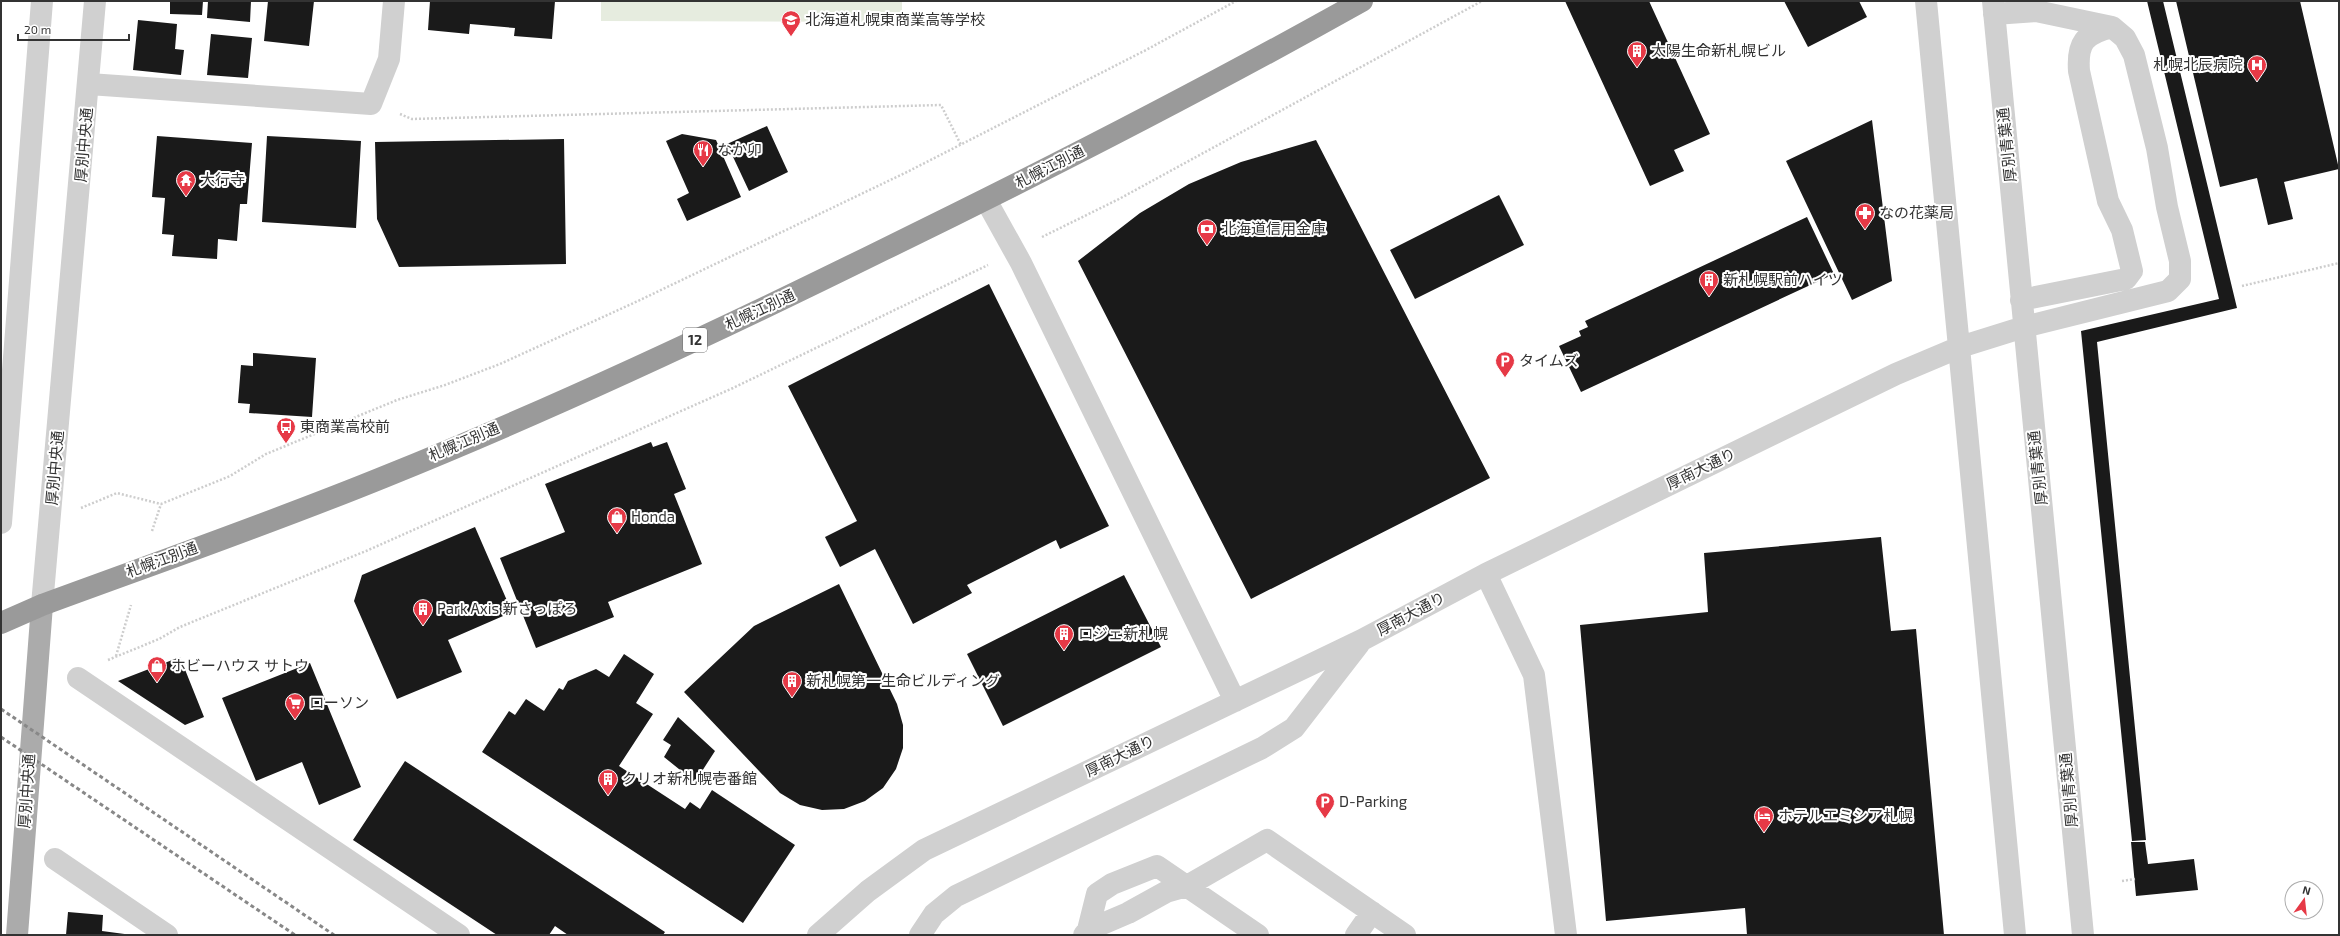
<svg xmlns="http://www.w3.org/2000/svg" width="2340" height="936" viewBox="0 0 2340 936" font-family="'Exo 2','Noto Sans JP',sans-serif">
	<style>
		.green { fill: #e6ecdf }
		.building { fill: #1a1a1a }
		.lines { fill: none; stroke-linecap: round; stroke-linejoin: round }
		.path { stroke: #cdcdcd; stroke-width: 2.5; stroke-dasharray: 2 2; stroke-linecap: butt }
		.minor { stroke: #d0d0d0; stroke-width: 22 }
		.major { stroke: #ababab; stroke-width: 22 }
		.highway { stroke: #9a9a9a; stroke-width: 22 }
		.rail { stroke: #888; stroke-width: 3; stroke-dasharray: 4 3; stroke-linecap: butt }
		.labels { text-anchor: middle; stroke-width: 4; stroke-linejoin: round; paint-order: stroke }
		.shield { fill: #fff; stroke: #707070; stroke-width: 1 }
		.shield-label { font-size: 14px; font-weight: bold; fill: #333 }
		.poi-label { font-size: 15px; fill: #333; stroke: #fff; text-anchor: start }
		.street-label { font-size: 15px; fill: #333; stroke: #fff }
	</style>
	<rect width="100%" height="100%" fill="#fff"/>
	<path class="green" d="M601 1H902V22L601 21Z"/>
	<path class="building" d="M170 1H203L202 15 170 14Z
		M208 1H251L250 22 207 18Z
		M268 1H314L309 46 264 41Z
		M430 1H555L552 39 514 36 515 28 470 24 469 34 428 30Z
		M1565 1H1649L1710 134 1674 150 1684 171 1650 186Z
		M1784 1H1859L1867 17 1808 47Z
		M2147 1H2163L2237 308 2097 342 2146 840 2132 841 2081 331 2219 299Z
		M2176 1H2300L2339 169 2284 182 2293 219 2268 225 2257 178 2220 187Z
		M138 20 177 24 175 49 184 50 181 75 133 70Z
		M211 34 252 38 248 78 207 75Z
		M1872 120 1892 281 1852 300 1786 161Z
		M767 126 788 172 749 191 727 144Z
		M682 134 716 140 741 197 687 221 677 199 689 193 666 141Z
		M157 136 252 143 247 204H240L237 241 218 239 217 259 172 256 174 235 162 234 165 198 152 197Z
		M267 136 361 141 356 228 262 222Z
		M564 139 566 264 399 267 377 219 375 142Z
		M1316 140 1490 478 1251 599 1078 261 1140 213 1189 184 1241 162Z
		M1499 195 1524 245 1415 299 1390 250Z
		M1807 217 1834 274 1581 392 1559 346 1581 336 1579 331 1588 327 1585 321Z
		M989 284 1109 526 1060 549 1056 540 967 585 972 593 913 624 875 549 840 567 825 537 857 521 788 386Z
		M253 353 316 358 312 417 249 413 250 404 238 403 241 365 253 366Z
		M651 442 653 447 667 442 686 489 674 494 702 564 608 602 614 617 536 648 500 558 565 532 545 484Z
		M475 527 512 612 448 640 462 672 397 699 354 601 362 575Z
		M1881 537 1891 631 1916 629 1944 935H1747L1745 908 1606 921 1580 625 1708 612 1704 553Z
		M1124 575 1161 647 1003 726 967 654Z
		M839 584 897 704 903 725V748L896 769 883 788 865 801 844 809 822 810 800 805 780 793 684 692 754 626Z
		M624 654 654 674 636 703 653 714 619 766 685 809 690 802 700 809 712 790 795 845 743 923 482 752 509 711 515 715 526 699 544 711 559 688 563 690 568 681 596 669 609 677Z
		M180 657 204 717 185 725 118 681Z
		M310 663 361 787 319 805 302 762 256 781 222 698Z
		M678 717 715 751 695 782 664 757 671 745 663 740Z
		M405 761 665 932 663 935H568L555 926 549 935H497L353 840Z
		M2131 842H2145L2148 864 2194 859 2198 890 2136 896Z
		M68 912 103 915 102 931 132 935H66Z"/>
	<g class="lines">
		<path class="path" d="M400 114 412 119 941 105 961 145
			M1042 237 1119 199 1482 1
			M2242 286 2339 263
			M81 508 117 493 161 504 230 476 266 454 397 400 445 385 500 364 638 301 907 172 1146 50 1236 1
			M152 531 161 504
			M116 656 131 605
			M108 660 159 639 180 627 366 551 733 388 988 265
			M2122 881 2135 879"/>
		<path class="minor" d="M1926 1 2015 935
			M1993 1 2083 935
			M89 84 371 104 389 59 394 1
			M986 200 1021 263 1235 701
			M2021 300 2126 279 2132 271 2122 230 2108 201 2079 71C2077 43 2084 34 2112 27
			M1 523 42 1
			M1486 574 1534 675 1566 935
			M42 605 95 1
			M78 678 459 935
			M55 859 167 935
			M1088 930 1128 913 1166 892 1187 886 1267 840 1405 935
			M818 935 868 891 924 850 1362 640 1486 574 1896 374 1960 347 2024 327 2168 291 2180 279V261L2167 207 2157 148 2134 55 2125 38 2112 27 2036 11 1994 14
			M920 935 934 914 956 896 1262 748 1294 728 1359 644
			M1084 935 1088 930 1097 894 1112 884 1157 866 1258 935
			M1356 935 1372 912"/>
		<path class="major" d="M17 935 42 605"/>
		<path class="highway" d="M1 623 42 605C156 563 271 523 384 477 553 409 719 331 883 250 1045 171 1205 89 1362 1"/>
		<path class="rail" d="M1 709 334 935
			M1 737 295 935"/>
	</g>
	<defs>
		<g id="school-pin" transform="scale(1)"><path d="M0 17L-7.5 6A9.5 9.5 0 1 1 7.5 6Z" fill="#e63946" stroke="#fff"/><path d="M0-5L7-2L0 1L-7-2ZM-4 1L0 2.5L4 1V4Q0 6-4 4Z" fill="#fff"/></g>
		<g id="building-pin" transform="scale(1)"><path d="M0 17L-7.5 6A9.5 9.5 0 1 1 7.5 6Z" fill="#e63946" stroke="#fff"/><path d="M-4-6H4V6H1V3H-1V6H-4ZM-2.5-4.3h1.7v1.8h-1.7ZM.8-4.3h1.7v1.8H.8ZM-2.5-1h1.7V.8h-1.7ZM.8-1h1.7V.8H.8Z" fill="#fff"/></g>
		<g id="hospital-pin" transform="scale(1)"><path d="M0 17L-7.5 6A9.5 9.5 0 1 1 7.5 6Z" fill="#e63946" stroke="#fff"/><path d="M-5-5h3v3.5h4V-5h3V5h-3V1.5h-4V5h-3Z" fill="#fff"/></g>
		<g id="restaurant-pin" transform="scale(1)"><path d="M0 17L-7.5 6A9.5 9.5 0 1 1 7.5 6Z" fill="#e63946" stroke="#fff"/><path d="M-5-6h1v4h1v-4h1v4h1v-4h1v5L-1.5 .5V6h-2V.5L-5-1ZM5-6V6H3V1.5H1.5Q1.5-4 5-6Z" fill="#fff"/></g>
		<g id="temple-pin" transform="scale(1)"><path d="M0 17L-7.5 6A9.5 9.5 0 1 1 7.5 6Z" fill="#e63946" stroke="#fff"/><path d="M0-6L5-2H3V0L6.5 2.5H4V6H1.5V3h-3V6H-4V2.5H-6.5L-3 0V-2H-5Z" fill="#fff"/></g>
		<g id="pharmacy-pin" transform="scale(1)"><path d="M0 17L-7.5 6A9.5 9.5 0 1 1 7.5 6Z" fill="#e63946" stroke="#fff"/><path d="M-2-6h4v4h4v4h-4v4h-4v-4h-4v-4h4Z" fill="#fff"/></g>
		<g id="bank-pin" transform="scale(1)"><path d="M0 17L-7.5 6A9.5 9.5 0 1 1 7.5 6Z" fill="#e63946" stroke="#fff"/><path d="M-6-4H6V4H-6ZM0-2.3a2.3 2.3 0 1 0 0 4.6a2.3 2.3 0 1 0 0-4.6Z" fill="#fff"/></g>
		<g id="parking-pin" transform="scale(1)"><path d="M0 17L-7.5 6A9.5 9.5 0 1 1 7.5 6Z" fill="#e63946" stroke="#fff"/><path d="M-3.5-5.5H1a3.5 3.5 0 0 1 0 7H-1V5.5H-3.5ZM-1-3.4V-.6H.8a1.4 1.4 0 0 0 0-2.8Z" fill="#fff"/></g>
		<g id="bus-pin" transform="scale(1)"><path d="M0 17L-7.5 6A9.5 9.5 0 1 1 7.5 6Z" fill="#e63946" stroke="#fff"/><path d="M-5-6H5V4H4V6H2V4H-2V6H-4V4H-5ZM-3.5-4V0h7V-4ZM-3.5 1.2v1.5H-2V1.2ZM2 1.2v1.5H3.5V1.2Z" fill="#fff"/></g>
		<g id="shop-pin" transform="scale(1)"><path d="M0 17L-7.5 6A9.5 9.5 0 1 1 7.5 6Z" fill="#e63946" stroke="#fff"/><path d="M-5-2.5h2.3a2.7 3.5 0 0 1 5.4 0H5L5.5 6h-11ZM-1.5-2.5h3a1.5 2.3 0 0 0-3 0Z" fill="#fff"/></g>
		<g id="supermarket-pin" transform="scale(1)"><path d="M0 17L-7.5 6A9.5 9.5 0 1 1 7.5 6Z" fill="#e63946" stroke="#fff"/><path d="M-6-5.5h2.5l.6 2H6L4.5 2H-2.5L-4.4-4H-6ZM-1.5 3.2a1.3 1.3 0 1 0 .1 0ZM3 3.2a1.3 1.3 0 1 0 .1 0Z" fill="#fff"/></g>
		<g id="hotel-pin" transform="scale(1)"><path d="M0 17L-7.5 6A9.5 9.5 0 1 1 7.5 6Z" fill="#e63946" stroke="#fff"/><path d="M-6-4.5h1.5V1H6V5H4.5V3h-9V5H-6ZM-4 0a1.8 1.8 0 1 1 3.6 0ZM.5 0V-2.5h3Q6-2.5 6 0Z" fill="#fff"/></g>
	</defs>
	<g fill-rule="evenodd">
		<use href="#school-pin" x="791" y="20"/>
		<use href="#building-pin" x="1637" y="51"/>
		<use href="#hospital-pin" x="2257" y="65"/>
		<use href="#restaurant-pin" x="703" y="150"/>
		<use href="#temple-pin" x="186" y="180"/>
		<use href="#pharmacy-pin" x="1865" y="213"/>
		<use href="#bank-pin" x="1207" y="229"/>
		<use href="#building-pin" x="1709" y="280"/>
		<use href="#parking-pin" x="1505" y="361"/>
		<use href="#bus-pin" x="286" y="427"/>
		<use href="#shop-pin" x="617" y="517"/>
		<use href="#building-pin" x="423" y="609"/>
		<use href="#building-pin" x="1064" y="634"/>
		<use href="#shop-pin" x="157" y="666"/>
		<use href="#building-pin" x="792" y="681"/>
		<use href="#supermarket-pin" x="295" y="703"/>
		<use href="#building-pin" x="608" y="779"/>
		<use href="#parking-pin" x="1325" y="802"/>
		<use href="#hotel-pin" x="1764" y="816"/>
	</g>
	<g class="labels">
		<rect class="shield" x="683" y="328" width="24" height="24" rx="3"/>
		<g class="shield-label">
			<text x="695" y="345">12</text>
		</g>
		<g class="poi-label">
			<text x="805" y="25">北海道札幌東商業高等学校</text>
			<text x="1651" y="56">太陽生命新札幌ビル</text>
			<text x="2243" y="70" text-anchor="end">札幌北辰病院</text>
			<text x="717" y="155">なか卯</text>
			<text x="200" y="185">大行寺</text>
			<text x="1879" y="218">なの花薬局</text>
			<text x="1221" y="234">北海道信用金庫</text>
			<text x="1723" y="285">新札幌駅前ハイツ</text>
			<text x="1519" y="366">タイムズ</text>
			<text x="300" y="432">東商業高校前</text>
			<text x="631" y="522">Honda</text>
			<text x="437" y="614">Park Axis 新さっぽろ</text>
			<text x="1078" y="639">ロジェ新札幌</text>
			<text x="171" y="671">ホビーハウス サトウ</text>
			<text x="806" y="686">新札幌第一生命ビルディング</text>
			<text x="309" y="708">ローソン</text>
			<text x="622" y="784">クリオ新札幌壱番館</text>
			<text x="1339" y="807">D-Parking</text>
			<text x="1778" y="821">ホテルエミシア札幌</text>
		</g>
		<g class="street-label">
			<text transform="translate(84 145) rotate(-85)" y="5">厚別中央通</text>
			<text transform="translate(2007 145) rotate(-96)" y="5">厚別青葉通</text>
			<text transform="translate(1050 167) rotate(-27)" y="5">札幌江別通</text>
			<text transform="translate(760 310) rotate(-25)" y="5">札幌江別通</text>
			<text transform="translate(464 442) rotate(-23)" y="5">札幌江別通</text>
			<text transform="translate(55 468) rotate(-85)" y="5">厚別中央通</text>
			<text transform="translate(2038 468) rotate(-96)" y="5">厚別青葉通</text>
			<text transform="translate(1701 469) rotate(-26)" y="5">厚南大通り</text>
			<text transform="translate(162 560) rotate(-20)" y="5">札幌江別通</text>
			<text transform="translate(1411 614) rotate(-28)" y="5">厚南大通り</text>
			<text transform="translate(1120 756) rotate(-26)" y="5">厚南大通り</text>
			<text transform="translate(2069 790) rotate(-95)" y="5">厚別青葉通</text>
			<text transform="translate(27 791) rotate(-86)" y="5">厚別中央通</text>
		</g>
	</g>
	<rect width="2340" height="936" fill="none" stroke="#333333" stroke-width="4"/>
	<g transform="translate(2304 900) rotate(15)"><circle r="19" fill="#ffffff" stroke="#adadad"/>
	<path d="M0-3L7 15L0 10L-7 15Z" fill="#e63946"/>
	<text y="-6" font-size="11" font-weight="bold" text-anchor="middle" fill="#333333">N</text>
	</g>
	<path d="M18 34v6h111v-6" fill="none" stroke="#333333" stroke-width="2"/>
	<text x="24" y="34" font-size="12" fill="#333333" stroke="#ffffff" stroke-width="3" paint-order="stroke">20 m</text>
</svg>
